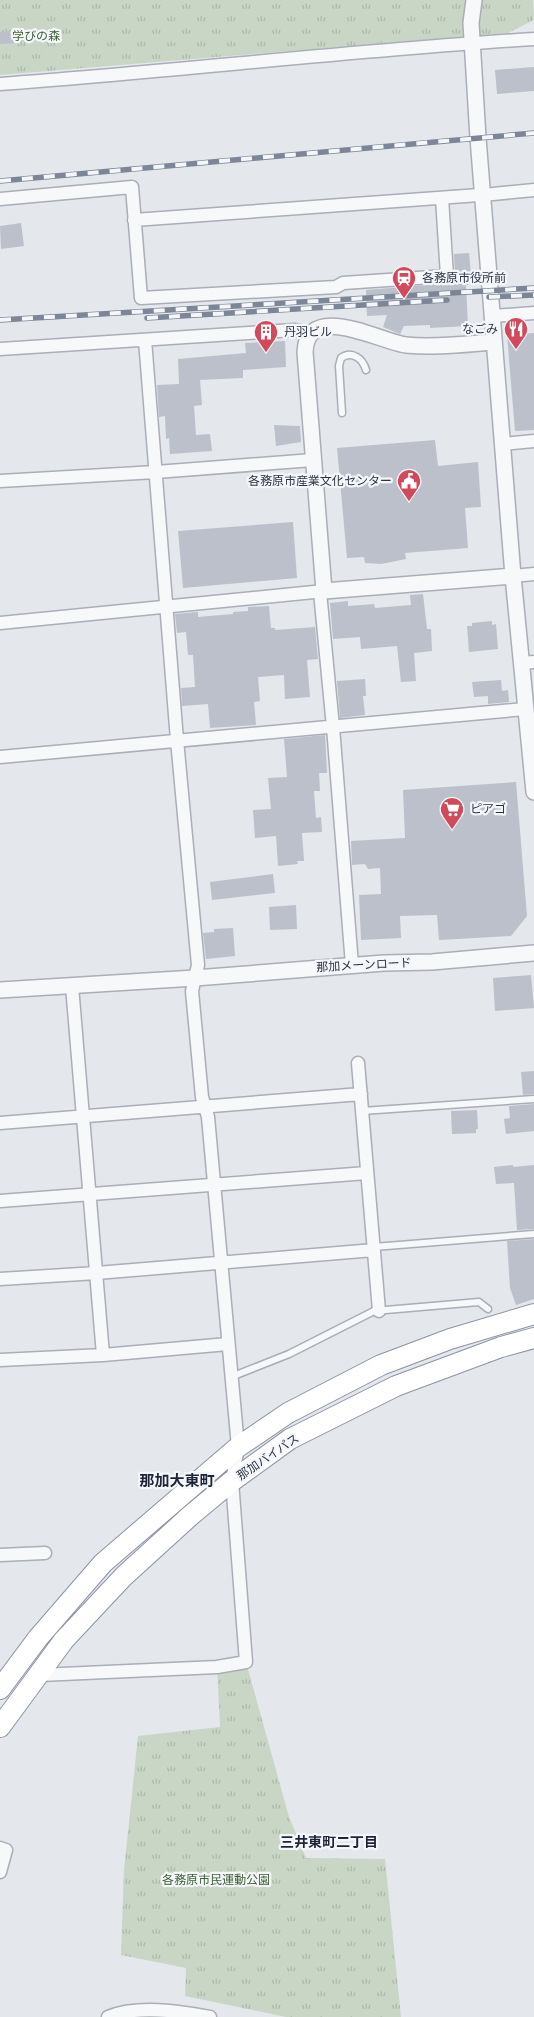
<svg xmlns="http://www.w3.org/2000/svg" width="534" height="2017" viewBox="0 0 534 2017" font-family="Mulish,'Noto Sans JP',sans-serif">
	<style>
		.park { fill: url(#park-tufts) }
		.building { fill: #bbc0ca }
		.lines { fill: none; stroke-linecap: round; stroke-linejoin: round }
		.service-casing { stroke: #a9aeb7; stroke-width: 9 }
		.minor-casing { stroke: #a9aeb7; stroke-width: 15 }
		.tertiary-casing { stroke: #a9aeb7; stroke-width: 18 }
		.trunk-casing { stroke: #8b94a3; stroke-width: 22 }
		.service { stroke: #f7f8fa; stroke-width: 6 }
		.minor { stroke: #f7f8fa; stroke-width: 12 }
		.tertiary { stroke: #f7f8fa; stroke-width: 15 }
		.trunk { stroke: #fff; stroke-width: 20 }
		.rail-casing { stroke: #7d8696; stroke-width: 5.5 }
		.rail { stroke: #f4f6f9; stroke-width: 4; stroke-dasharray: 11; stroke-linecap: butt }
		.labels { text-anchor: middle; stroke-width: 4.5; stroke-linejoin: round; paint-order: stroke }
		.park-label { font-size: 12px; fill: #3f6138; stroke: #f4f6f9 }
		.poi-label { font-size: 12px; fill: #2b3445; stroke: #f4f6f9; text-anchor: start }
		.street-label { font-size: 12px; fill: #2b3445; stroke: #f4f6f9 }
		.neighbourhood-label { font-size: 14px; font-weight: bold; fill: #1d2536; stroke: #f4f6f9 }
		.quarter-label { font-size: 15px; font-weight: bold; fill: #1d2536; stroke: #f4f6f9 }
	</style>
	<defs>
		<pattern id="park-tufts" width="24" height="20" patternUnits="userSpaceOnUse" patternTransform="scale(1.25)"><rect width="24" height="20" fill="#c9d6c5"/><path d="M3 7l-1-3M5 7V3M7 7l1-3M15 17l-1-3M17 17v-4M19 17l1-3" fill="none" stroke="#adb8ab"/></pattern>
	</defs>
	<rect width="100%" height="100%" fill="#e4e7ec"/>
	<path class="park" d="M0 0H533L534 20 508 33 0 75Z
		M246 1662 289 1817 306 1858 385 1859 401 2017H286L185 1996 186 1968 121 1955 124 1870 138 1736 220 1727 217 1667Z"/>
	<path class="building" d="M16 31 17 43 0 44V32Z
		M534 67V91L497 94 495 70Z
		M21 223 24 246 1 249 0 226Z
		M469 253 471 275 468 276V285H466L468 326 430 328V325L404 326 400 334 383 327 387 315 367 316 366 290 451 283 455 276 454 254Z
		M534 333V430L515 431 507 335Z
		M285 341 286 367 243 370V378L200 380 202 405 194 406 196 435 210 434 212 451 170 454 169 438 166 439 165 416 159 417 157 385 179 384 178 359 246 353 245 343Z
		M274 425 300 426 301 442 276 446Z
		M435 440 438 466 478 462 481 507 465 508 468 548 405 553 406 559 381 564 365 563 364 557 347 558 337 448Z
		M293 522 297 578 183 588 178 531Z
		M423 594 427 629H431L432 651 414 653 416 681 401 682 397 646 361 649 360 637 333 639 330 603 348 601V606L374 604 375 608 411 605 410 595Z
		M269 606 271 628H275V630L315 627 318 659 307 660 310 697 285 699 284 675 258 677 260 701 254 702 256 725 210 728 208 704 182 706 181 688 195 687 193 655H188L186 632 177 633 175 614 198 612V617L233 614V612L248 611V607Z
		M492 621V625L496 624 498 649 469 652 467 626H472V623Z
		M365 679 366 696H363L365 715 340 718 337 681Z
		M501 680 502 691 508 690 509 702 488 704V696L474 697 472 682Z
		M325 735 327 773H319L320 791H314L316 818 321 817 322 832 302 833 304 861H297L298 864 278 866 276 836 255 838 253 810 271 809 268 778 287 777 284 739Z
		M516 782 527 916 511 936 439 940 437 915 400 916 401 938 361 940 359 895 381 894 380 868 368 869 365 864 352 865 351 841 405 838 403 790Z
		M273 874 275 893 212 900 210 882Z
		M296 905 297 929 270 930 269 907Z
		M233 928 235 956 206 959 203 933 214 932V929Z
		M531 975 534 1008 495 1011 493 978Z
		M534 1071V1094L523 1095 521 1072Z
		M534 1104V1131L506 1134 504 1119 510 1118 509 1106Z
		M477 1110 478 1129H476V1133L452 1134 451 1111Z
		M513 1165V1167L534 1165V1229L517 1230 514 1183 496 1184 494 1167Z
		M534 1239V1299L516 1305 510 1288 507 1241Z"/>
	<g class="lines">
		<g class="service-casing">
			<path id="service" d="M342 413 339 366 341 358C352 350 363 359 366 370
				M362 1111 534 1099
				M374 1247 534 1234
				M231 1377 289 1354 374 1311 479 1302 488 1309"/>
		</g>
		<g class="minor-casing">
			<path id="minor" d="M0 84C178 71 356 50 534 39
				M0 199 132 187 141 298 336 287 343 283 447 276 442 198
				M134 220 493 194 534 190
				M493 316 534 313
				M0 349 294 330 312 333
				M502 444 534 441
				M0 481 156 472 313 460
				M513 576 534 574
				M320 592 333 727 352 965
				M0 623 324 591
				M521 663 534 662
				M0 757 525 709
				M72 986 103 1355
				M358 1063 379 1311
				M0 1123 361 1094
				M0 1201 367 1173
				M0 1279 97 1273 374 1250
				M0 1360 103 1355 228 1344
				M0 1555 45 1553
				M40 1675 217 1667 246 1662 232 1481 238 1447 208 1117 202 1097 192 991 198 965 177 740 145 340
				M0 1848 6 1850 0 1872
				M108 2017C137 2005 179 2011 210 2017"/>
		</g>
		<g class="tertiary-casing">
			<path id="tertiary" d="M474 0 471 23 478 138 513 576 534 792
				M494 342C465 344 435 348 406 345 381 342 307 300 305 352L324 591 513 576
				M0 990 195 978 384 963 432 962 534 953"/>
		</g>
		<g class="trunk-casing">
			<path id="trunk" d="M0 1689 38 1638 103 1563 238 1447 288 1413 381 1365 450 1339 534 1314
				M0 1727 64 1640 124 1576 190 1516 232 1481 290 1439 396 1386 501 1347 534 1338"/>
		</g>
		<use href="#service" class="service"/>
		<use href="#minor" class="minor"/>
		<use href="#tertiary" class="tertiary"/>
		<use href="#trunk" class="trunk"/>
		<g class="rail-casing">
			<path id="rail" d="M0 181 534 133
				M489 297 534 295
				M147 318 447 300
				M0 320 534 288"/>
		</g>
		<use href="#rail" class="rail"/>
	</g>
	<defs>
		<g id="station-pin" transform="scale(1.25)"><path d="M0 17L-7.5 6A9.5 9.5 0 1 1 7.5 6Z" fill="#d1495b" stroke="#f4f6f9"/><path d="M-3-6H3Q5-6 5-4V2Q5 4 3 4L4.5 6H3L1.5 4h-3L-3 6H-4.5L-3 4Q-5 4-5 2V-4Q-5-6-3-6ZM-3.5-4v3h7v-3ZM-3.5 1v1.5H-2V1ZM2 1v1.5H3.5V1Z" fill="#fff"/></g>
		<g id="restaurant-pin" transform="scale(1.25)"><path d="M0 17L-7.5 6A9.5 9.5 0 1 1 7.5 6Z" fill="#d1495b" stroke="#f4f6f9"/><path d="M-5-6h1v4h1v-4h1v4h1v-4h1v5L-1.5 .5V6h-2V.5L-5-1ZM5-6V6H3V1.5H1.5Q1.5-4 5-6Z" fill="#fff"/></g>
		<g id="building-pin" transform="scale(1.25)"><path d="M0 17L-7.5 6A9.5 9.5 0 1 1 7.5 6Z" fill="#d1495b" stroke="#f4f6f9"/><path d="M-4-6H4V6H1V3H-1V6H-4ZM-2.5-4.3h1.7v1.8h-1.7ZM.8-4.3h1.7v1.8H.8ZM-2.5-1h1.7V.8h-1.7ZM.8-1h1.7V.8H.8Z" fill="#fff"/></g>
		<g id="civic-pin" transform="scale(1.25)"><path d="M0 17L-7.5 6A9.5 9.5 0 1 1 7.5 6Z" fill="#d1495b" stroke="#f4f6f9"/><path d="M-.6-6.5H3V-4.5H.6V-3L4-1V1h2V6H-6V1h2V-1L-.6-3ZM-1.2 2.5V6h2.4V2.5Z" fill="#fff"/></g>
		<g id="supermarket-pin" transform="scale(1.25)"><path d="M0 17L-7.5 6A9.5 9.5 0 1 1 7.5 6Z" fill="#d1495b" stroke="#f4f6f9"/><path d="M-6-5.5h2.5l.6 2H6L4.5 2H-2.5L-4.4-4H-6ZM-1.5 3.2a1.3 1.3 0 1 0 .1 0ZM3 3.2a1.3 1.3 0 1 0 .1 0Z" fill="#fff"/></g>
	</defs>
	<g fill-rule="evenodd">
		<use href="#station-pin" x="404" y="278"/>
		<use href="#restaurant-pin" x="516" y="329"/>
		<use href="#building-pin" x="266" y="332"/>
		<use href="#civic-pin" x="409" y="481"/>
		<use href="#supermarket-pin" x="452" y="809"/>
	</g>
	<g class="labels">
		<g class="park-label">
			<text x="36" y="40">学びの森</text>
			<text x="216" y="1884">各務原市民運動公園</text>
		</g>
		<g class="poi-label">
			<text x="422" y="282">各務原市役所前</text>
			<text x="498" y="333" text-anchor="end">なごみ</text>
			<text x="284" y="336">丹羽ビル</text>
			<text x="392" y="485" text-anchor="end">各務原市産業文化センター</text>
			<text x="470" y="813">ピアゴ</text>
		</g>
		<g class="street-label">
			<text transform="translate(364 965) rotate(-3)" y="4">那加メーンロード</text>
			<text transform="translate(268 1457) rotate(-34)" y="4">那加バイパス</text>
		</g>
		<g class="neighbourhood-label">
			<text x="329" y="1847">三井東町二丁目</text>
		</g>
		<g class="quarter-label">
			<text x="177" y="1486">那加大東町</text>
		</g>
	</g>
</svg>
